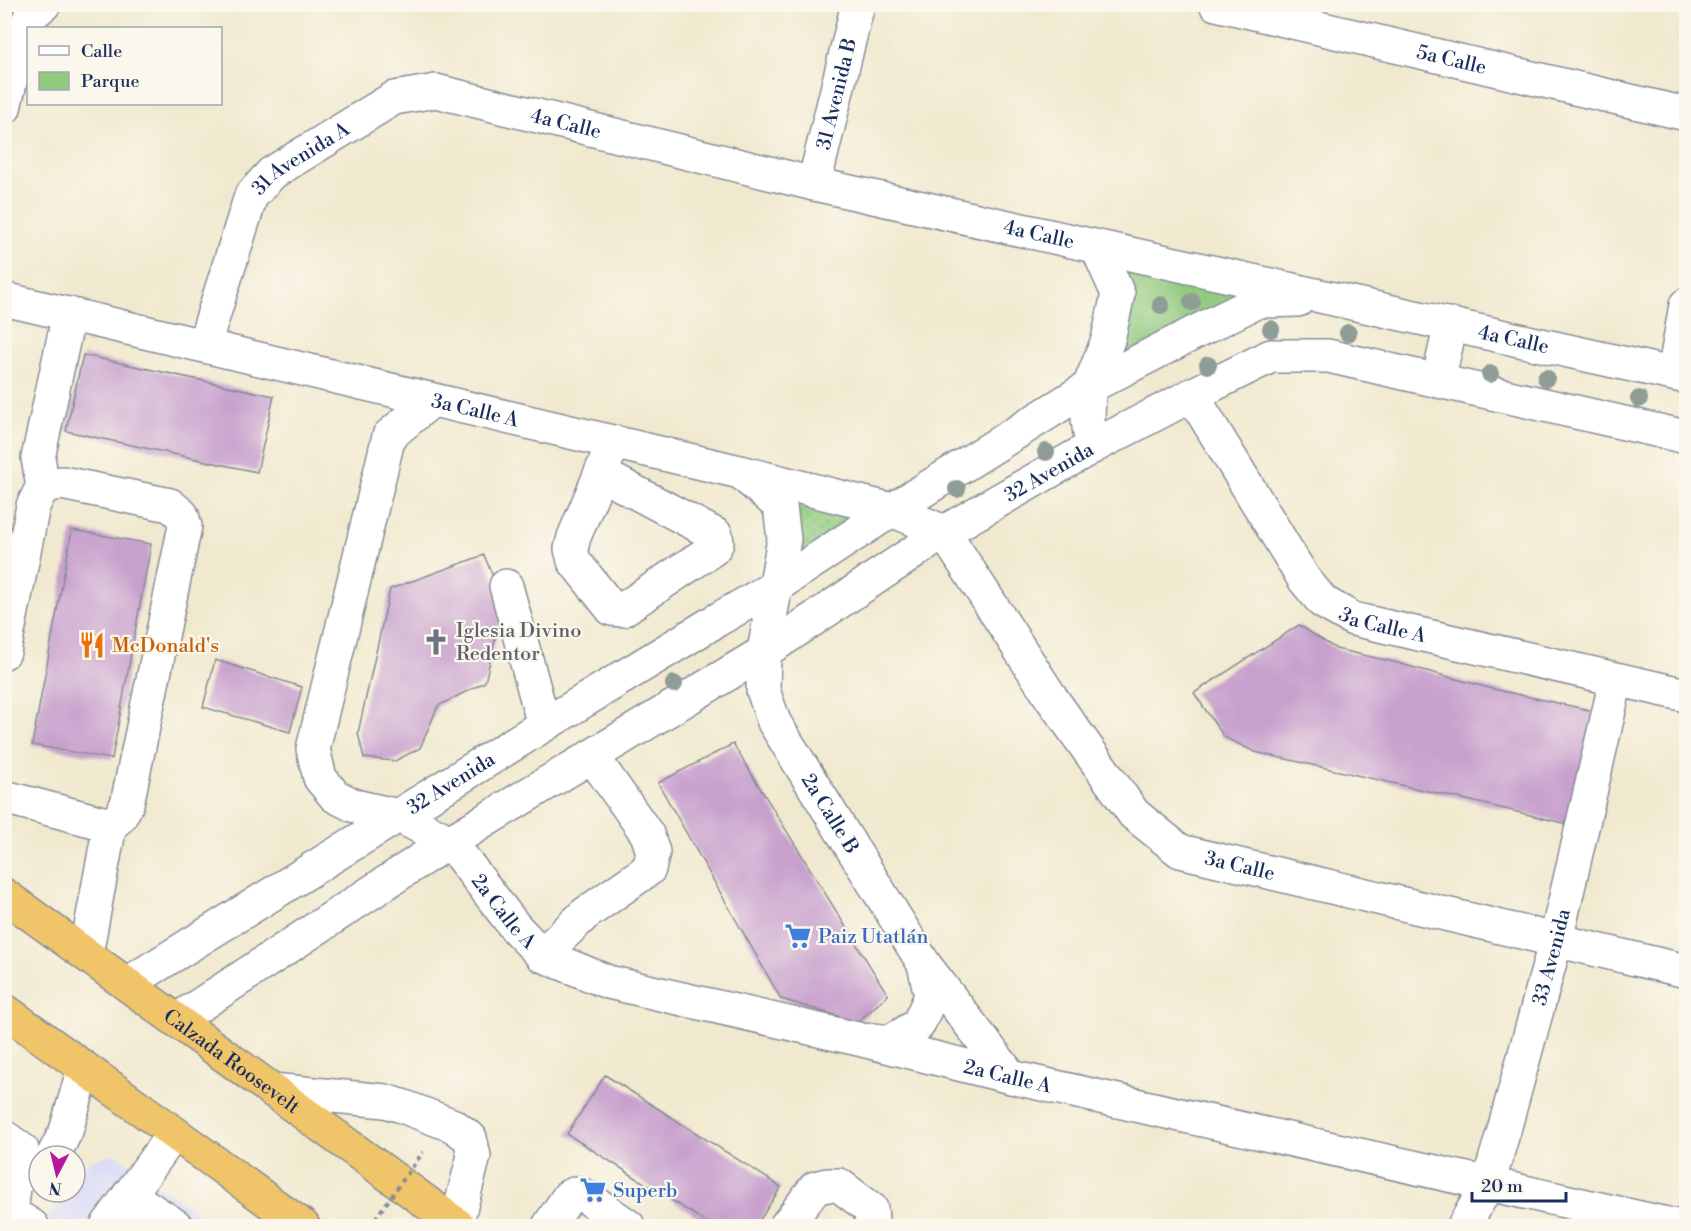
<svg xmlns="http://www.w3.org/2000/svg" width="1691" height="1231" viewBox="0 0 1691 1231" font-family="'Libre Bodoni',serif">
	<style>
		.built { fill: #d6d8f8 }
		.green { fill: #90ca7e; stroke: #567c6e; stroke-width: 1.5 }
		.garden { fill: url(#garden-dots); stroke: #567c6e; stroke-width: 1.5 }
		.building { fill: #c7a0cd }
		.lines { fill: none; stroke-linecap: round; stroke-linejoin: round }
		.minor-casing { stroke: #868c96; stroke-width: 36 }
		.highway-casing { stroke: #868c96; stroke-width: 36 }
		.minor { stroke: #fff; stroke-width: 33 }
		.highway { stroke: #f0c469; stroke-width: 33 }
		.path-bridge { stroke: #868c96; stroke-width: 4; stroke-dasharray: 4.5 4.5; stroke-linecap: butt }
		.tree { fill: #8f9d96 }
		.labels { text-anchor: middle; stroke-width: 4.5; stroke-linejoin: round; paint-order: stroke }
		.street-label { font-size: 20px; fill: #1b2f5e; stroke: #fbf7ec }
		.worship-label { font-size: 20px; fill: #5b616d; stroke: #fbf7ec; text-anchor: start }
		.food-label { font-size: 20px; fill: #c56008; stroke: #fbf7ec; text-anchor: start }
		.shop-label { font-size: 20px; fill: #366cbe; stroke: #fbf7ec; text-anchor: start }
	</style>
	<defs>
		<pattern id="garden-dots" width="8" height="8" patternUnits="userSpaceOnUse" patternTransform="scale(1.5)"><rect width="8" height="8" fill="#90ca7e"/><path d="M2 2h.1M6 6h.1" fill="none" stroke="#75a46a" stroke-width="1.8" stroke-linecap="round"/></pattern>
	</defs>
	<rect width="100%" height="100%" fill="#fbf7ec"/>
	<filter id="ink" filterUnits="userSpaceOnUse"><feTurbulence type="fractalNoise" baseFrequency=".0167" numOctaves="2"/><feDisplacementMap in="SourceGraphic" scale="12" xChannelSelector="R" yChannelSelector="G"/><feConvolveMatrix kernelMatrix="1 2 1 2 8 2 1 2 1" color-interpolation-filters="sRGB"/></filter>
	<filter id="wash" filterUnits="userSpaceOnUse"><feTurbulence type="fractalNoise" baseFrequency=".008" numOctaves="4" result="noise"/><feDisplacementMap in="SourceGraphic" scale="24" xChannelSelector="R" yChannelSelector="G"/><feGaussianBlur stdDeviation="1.35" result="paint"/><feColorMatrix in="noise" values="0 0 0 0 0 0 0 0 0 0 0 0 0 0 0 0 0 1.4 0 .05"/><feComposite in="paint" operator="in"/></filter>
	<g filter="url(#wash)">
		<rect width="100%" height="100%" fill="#f1e9cf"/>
		<path class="built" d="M115 1154 215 1226H41L67 1192H75V1181L91 1160Z"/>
		<path class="green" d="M1120 263 1254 294 1115 359 1125 339 1134 294Z"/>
		<path class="garden" d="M788 501 876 512 789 570Z"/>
		<g id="blocks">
			<path class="building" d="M83 355 274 396 257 472 66 431Z
				M72 530 151 544 112 759 32 745Z
				M484 555 504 603 485 682 438 706 420 748 395 761 364 758 358 733 390 589Z
				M1299 625 1336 649 1390 661 1493 689 1603 713 1576 826 1467 800 1255 752 1224 737 1194 693Z
				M215 660 302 687 290 732 203 707Z
				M733 744 888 995 858 1022 781 999 658 783Z
				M605 1075 781 1187 756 1226H712L567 1134Z"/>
		</g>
	</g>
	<g filter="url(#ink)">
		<use href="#blocks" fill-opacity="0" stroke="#868c96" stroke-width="1.5"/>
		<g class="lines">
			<g class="minor-casing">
				<g id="minor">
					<path id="s1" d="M1216 4 1686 114"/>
					<path d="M4 108 21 36 31 15 44 4"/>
					<path id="s2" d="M814 184 858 4"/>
					<path id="s3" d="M4 299 740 472 892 510 944 532 1052 699 1134 814 1180 851 1686 971"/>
					<path id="s4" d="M204 345 251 196 272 173 394 98 436 91 814 184 1686 377"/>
					<path d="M1674 374 1686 305"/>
					<path d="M1438 381 1451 324"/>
					<path id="s5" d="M1192 395 1304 579 1323 602 1353 619 1686 695"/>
					<path id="s6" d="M432 400 389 436 313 749 320 778 335 796 355 806 399 816 450 842 515 927 542 955 608 982 858 1039 1011 1077 1676 1226"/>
					<path d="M1092 447 1088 420 1089 387 1108 340 1118 294 1097 247"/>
					<path d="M601 474 716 535 717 543 713 549 622 610 612 609 574 561 571 549 574 537 613 444"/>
					<path id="s7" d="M746 477 780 506 784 539 764 652 763 690 774 722 924 964 1011 1077"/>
					<path d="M43 486 38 458 69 314"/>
					<path d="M506 586 544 725"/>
					<path d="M4 652 33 506 43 486 62 483 170 505 182 515 185 526 127 804 120 817 110 825 86 954"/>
					<path d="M4 797 110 825"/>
					<path d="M542 955 585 914 649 869 653 852 647 834 592 756"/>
					<path id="s8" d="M127 984 544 725 717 620 776 586 892 510 1089 387 1178 341 1258 301 1298 300"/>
					<path id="s9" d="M177 1020 428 855 764 652 944 532 1092 447 1192 395 1271 356H1328L1686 437"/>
					<path d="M872 1040 890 1042 918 1025 931 996 924 964"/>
					<path d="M272 1090 385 1101 402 1106 454 1126 470 1138 474 1156 456 1225"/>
					<path d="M4 1137 22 1150 23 1168 14 1187 11 1213 32 1226"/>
					<path d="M53 1156 66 1131 84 1068"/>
					<path d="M129 1195 176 1226"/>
					<path d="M107 1226 174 1133"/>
					<path d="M549 1226 569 1196 577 1193 585 1196 628 1226"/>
					<path d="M786 1226 815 1188 827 1185H839L871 1209 872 1220 870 1226"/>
					<path id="s10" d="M1464 1226 1488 1184 1504 1130 1556 940 1616 680"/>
				</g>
			</g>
			<g class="highway-casing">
				<g id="highway">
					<path id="s11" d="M4 895 459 1226"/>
					<path d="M4 1010 303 1226"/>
				</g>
			</g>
			<use href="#minor" class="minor"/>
			<use href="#highway" class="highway"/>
			<path class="path-bridge" d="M370 1226 423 1152"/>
		</g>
		<g class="tree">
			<circle cx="1192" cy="302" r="9"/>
			<circle cx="1161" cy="305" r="9"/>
			<circle cx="1271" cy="329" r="9"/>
			<circle cx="1348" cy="333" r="9"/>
			<circle cx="1208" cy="365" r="9"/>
			<circle cx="1490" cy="374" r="9"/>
			<circle cx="1546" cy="378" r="9"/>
			<circle cx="1639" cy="399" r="9"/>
			<circle cx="1046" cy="452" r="9"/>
			<circle cx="957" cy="489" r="9"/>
			<circle cx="674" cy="684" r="9"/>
		</g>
	</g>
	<defs>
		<g id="church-bare" transform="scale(2.07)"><path d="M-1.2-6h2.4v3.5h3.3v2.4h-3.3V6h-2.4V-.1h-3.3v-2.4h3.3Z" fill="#6b7280" stroke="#fbf7ec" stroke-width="2.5" paint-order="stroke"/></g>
		<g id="restaurant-bare" transform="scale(2.07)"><path d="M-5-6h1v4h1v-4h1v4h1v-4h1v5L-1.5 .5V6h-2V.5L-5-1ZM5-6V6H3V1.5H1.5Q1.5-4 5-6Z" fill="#e8710a" stroke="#fbf7ec" stroke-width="2.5" paint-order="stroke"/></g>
		<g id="supermarket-bare" transform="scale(2.07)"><path d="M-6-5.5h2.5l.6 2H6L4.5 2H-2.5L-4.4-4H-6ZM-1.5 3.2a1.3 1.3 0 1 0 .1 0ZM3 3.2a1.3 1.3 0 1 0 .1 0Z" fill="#3f7fe0" stroke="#fbf7ec" stroke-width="2.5" paint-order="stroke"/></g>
	</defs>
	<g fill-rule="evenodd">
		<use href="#church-bare" x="436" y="642"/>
		<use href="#restaurant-bare" x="92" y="645"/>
		<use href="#supermarket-bare" x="798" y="936"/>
		<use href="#supermarket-bare" x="593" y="1190"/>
	</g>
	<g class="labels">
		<g class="street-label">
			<text dy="7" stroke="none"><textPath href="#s1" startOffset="242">5a Calle</textPath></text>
			<text dy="7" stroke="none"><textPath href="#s2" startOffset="93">31 Avenida B</textPath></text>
			<text dy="7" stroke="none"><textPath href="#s4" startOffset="507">4a Calle</textPath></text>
			<text dy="7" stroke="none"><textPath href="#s4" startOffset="219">31 Avenida A</textPath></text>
			<text dy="7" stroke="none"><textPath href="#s4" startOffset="993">4a Calle</textPath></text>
			<text dy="7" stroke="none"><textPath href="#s4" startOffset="1479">4a Calle</textPath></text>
			<text dy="7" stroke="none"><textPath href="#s3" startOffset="484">3a Calle A</textPath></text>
			<text dy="7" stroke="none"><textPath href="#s9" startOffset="1030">32 Avenida</textPath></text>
			<text dy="7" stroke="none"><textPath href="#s5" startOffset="310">3a Calle A</textPath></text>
			<text dy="7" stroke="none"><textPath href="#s8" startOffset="381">32 Avenida</textPath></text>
			<text dy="7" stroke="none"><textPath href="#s7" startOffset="372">2a Calle B</textPath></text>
			<text dy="7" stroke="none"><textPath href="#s3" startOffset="1430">3a Calle</textPath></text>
			<text dy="7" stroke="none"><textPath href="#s6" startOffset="644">2a Calle A</textPath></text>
			<text dy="7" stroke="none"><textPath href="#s10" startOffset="284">33 Avenida</textPath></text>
			<text dy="7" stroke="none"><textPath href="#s11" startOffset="282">Calzada Roosevelt</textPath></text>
			<text dy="7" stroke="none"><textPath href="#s6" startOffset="1184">2a Calle A</textPath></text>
		</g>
		<g class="worship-label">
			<text x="456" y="637">Iglesia Divino<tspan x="456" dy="23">Redentor</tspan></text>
		</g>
		<g class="food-label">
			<text x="112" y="652">McDonald's</text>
		</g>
		<g class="shop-label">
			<text x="818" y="943">Paiz Utatlán</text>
			<text x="613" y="1197">Superb</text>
		</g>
	</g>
	<rect width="1691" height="1231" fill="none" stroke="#fbf7ec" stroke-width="24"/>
	<rect x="27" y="27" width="195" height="78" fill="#fbf7ec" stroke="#a1a7b3" stroke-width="1.5"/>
	<rect x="39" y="46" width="30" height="9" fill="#ffffff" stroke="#a1a7b3" stroke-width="1.5"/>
	<text x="81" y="57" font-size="18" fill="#1b2f5e">Calle</text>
	<rect x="39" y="72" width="30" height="18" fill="#90ca7e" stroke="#a1a7b3" stroke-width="1.5"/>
	<text x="81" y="87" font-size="18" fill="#1b2f5e">Parque</text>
	<g transform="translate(57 1174) rotate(187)"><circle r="28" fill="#fbf7ec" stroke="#a1a7b3" stroke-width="1.5"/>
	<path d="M0-4.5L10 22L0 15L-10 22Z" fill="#b5179e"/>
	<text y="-9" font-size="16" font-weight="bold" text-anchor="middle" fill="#1b2f5e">N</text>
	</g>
	<path d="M1472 1192v9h94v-9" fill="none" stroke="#1b2f5e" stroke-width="3"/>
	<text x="1481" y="1192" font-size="18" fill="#1b2f5e" stroke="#fbf7ec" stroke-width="4.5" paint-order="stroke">20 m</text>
</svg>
